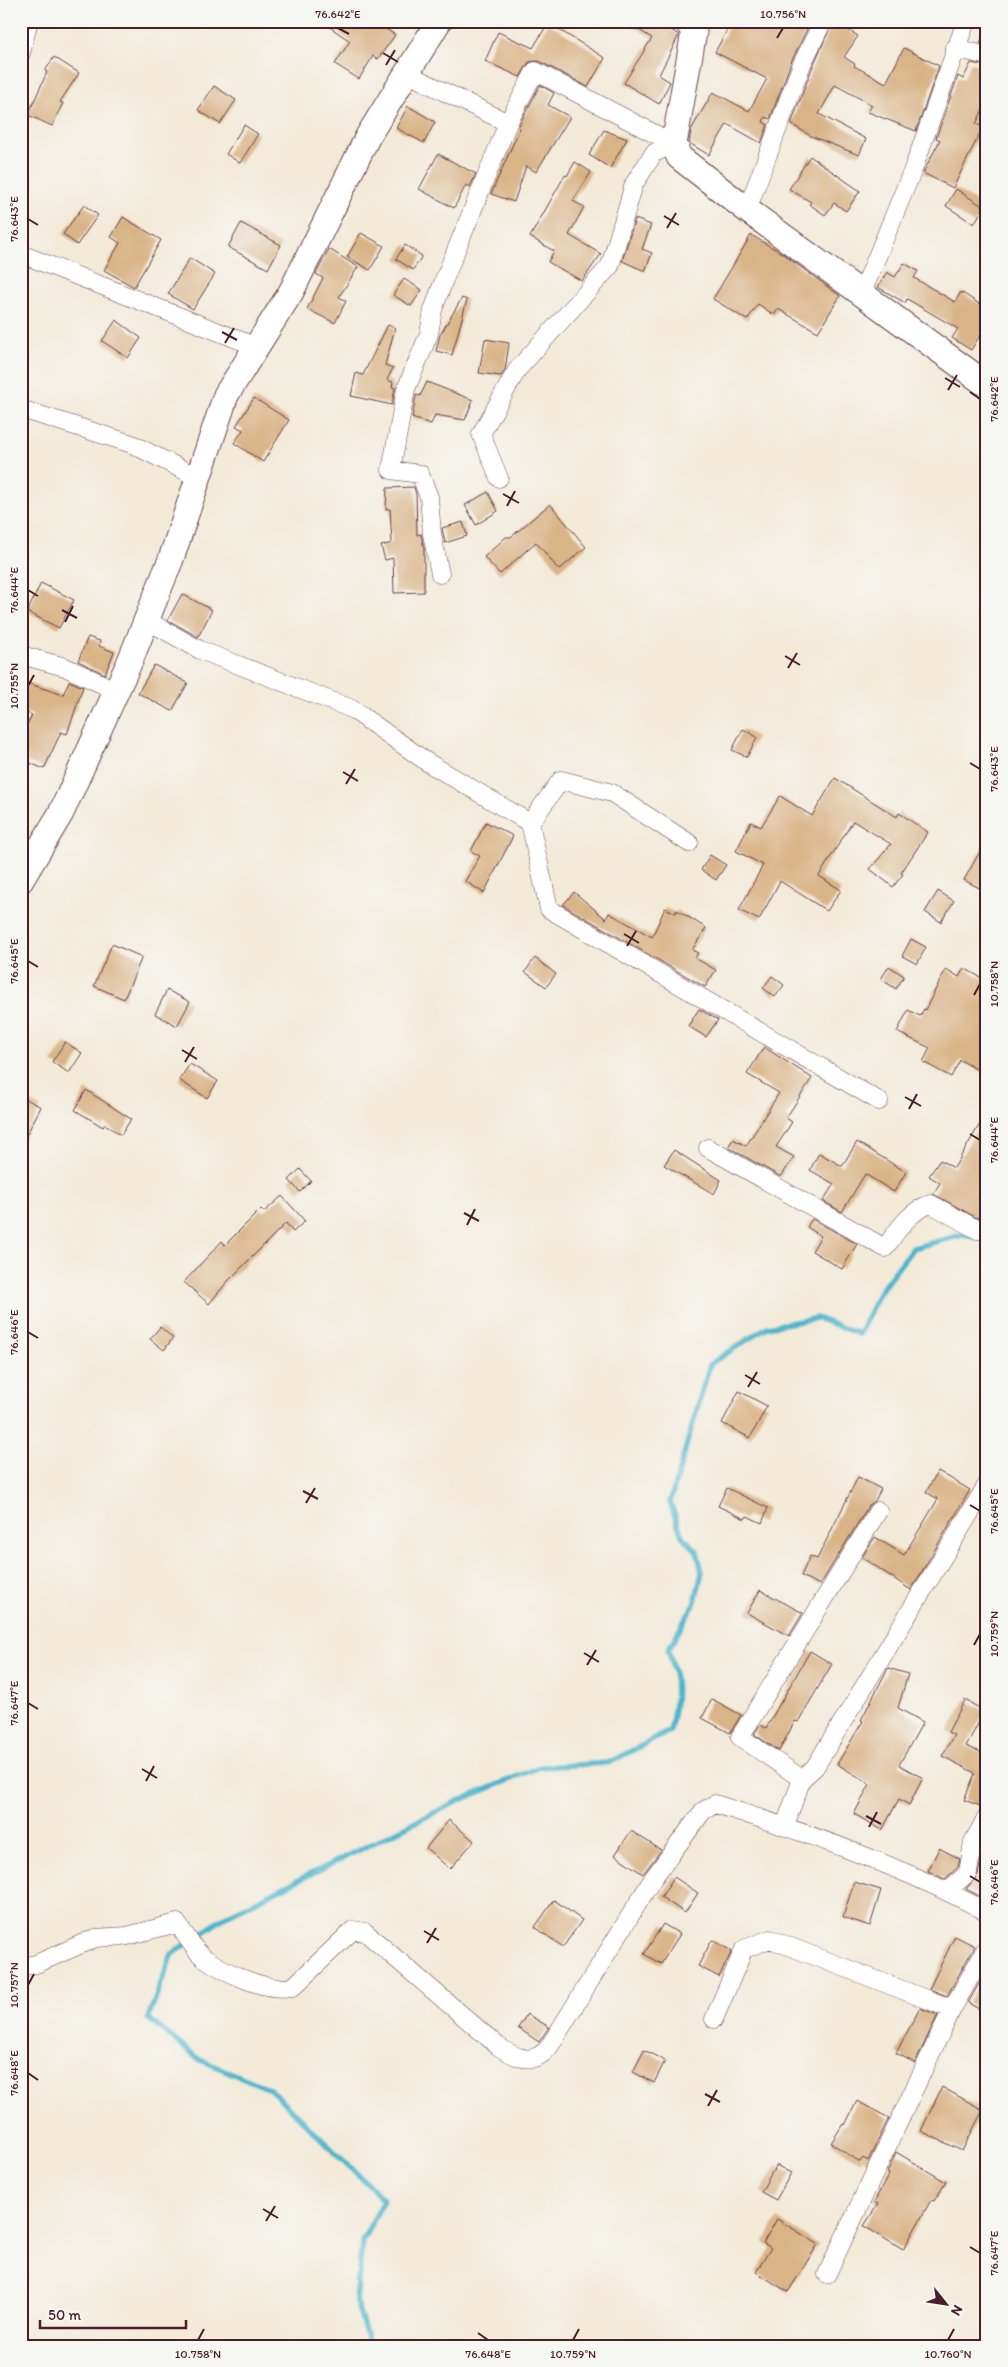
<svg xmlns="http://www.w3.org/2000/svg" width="1008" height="2367" viewBox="0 0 1008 2367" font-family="Itim,sans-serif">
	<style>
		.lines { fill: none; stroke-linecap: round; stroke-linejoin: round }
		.stream { stroke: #4db5cc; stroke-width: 5.5 }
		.building { fill: #d9b487 }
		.street-casing { stroke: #633d45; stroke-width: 19 }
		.secondary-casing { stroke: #633d45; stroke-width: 27 }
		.street { stroke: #fff; stroke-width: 18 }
		.secondary { stroke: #fff; stroke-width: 25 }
		.ticks { fill: none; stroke: #4a1f2b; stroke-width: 2 }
		.neatline { fill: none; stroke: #4a1f2b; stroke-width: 2 }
		.ticks-label { font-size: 12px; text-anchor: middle; fill: #4a1f2b }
	</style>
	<rect width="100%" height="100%" fill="#f6f6f2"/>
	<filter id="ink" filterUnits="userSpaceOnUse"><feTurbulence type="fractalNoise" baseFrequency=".02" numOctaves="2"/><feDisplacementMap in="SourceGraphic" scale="10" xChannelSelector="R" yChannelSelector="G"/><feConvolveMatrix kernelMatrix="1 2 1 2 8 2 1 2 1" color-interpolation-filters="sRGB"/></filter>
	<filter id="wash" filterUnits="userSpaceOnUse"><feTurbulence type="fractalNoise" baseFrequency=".0096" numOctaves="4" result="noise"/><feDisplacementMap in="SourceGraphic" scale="20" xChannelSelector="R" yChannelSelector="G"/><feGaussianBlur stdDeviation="1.12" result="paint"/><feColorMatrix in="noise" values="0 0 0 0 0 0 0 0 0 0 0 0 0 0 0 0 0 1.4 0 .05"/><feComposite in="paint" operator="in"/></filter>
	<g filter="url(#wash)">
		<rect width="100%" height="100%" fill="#f3ead8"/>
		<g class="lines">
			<path class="stream" d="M370 2346 356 2302 362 2241 384 2200 270 2089 198 2059 148 2018 172 1954 228 1915 458 1801 540 1767 608 1763 670 1731C677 1699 679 1680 668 1650L695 1602 702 1572 697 1551 682 1536 670 1502 710 1364 767 1327 817 1318 859 1334 880 1291 913 1248 962 1235 984 1239 987 1237"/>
		</g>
		<g id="blocks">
			<path class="building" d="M321 21H374L395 35 378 59 373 56 359 79 335 64 350 41Z
				M624 21H657L679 35 659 75 670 82 659 104 624 83 652 38Z
				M732 21H811L792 60 770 119 765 117 763 122 768 125 761 143 727 124 709 155 689 143 691 130 713 92 749 111 767 79 715 52Z
				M833 21 858 36 844 57 855 64 854 66 886 83 904 48 939 66 916 131 868 112 872 105 835 85 819 114 866 139 859 155 811 136 791 124 812 68Z
				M548 23 605 58 588 87 539 61 529 62 520 77 485 61 498 32 533 48Z
				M987 28V45L980 43Z
				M54 57 79 73 60 102 63 103 52 126 28 115 47 72 45 71Z
				M971 63 987 66V101L976 124 983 127 953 188 923 173 940 140 936 138 958 76 963 79Z
				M540 85 554 93 548 105 570 117 536 172 526 166 514 202 491 194 520 128 518 127Z
				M214 86 236 100 220 124 198 110Z
				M408 106 435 122 424 143 396 128Z
				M244 125 258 134 240 163 226 154Z
				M604 130 627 139 610 168 589 155Z
				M438 154 476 174 470 187 466 185 454 208 419 189Z
				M810 156 860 191 846 211 834 203 825 215 809 204 811 202 789 189Z
				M575 162 591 172 573 201 584 207 569 235 601 254 582 281 548 262 554 251 530 237 565 175 567 176Z
				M956 189 984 207 974 224 946 206Z
				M84 205 98 215 77 245 63 234Z
				M123 217 161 240 134 287 104 270 120 243 111 237Z
				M635 219 651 225 642 249 652 253 645 271 622 261Z
				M241 223 281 245 268 269 228 247Z
				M361 233 384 246 370 270 347 257Z
				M751 235 783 254 840 296 818 332 778 309 774 315 758 304 747 320 713 299Z
				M405 245 422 256 413 270 396 259Z
				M329 249 358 267 339 297 346 301 335 323 307 309 323 278 316 274Z
				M190 258 215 274 193 309 168 294Z
				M904 263 918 271 914 278 955 302 961 292 987 309V324L971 350 952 338 958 329 907 299 905 303 878 287 887 272 895 277Z
				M404 279 422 290 411 306 393 295Z
				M462 298 467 300 452 355 436 351 440 335Z
				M116 320 141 338 128 358 102 341Z
				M388 325 395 328 385 365 393 368 387 380 393 382 392 387 395 388 392 405 351 396 356 373 363 375Z
				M485 339 509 343 505 370 501 376 479 373Z
				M427 382 473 400 465 420 435 415 431 424 412 418 416 395 420 396Z
				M254 398 289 420 263 462 234 443 243 430 236 426Z
				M414 487 416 494 417 535 421 534 424 549V592L394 593 393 558 385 560 381 546 392 543 390 509H386L387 488Z
				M488 492 498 511 476 525 465 505Z
				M550 504 586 547 559 570 536 542 500 574 484 557 506 537H511Z
				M463 522 467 536 445 543 442 528Z
				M41 583 74 600 59 628 27 612Z
				M182 594 212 610 198 637 168 620Z
				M88 637 100 641 99 646 114 652 105 674 78 661Z
				M154 665 188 683 172 711 138 693Z
				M21 681 63 695 69 681 83 687 67 734 61 732 44 769 21 759V737L32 715 21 711Z
				M743 729 757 737 747 757 732 750Z
				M835 778 897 817 899 813 928 832 901 873 903 874 893 887 870 869 891 844 853 821 819 876 841 890 827 911 780 881 759 920 739 910 763 865 736 851 751 822 761 827 780 796 812 816Z
				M486 822 513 836 484 893 465 881 480 856 471 851Z
				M987 839V892L964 880Z
				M710 855 726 865 716 880 701 870Z
				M938 891 954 901 941 922 925 912Z
				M574 892 606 919 609 913 652 937 665 908 676 913 677 910 706 928 692 950 698 953 695 958 716 970 705 987 563 905Z
				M911 939 926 947 917 964 902 956Z
				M112 944 142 957 124 999 94 986Z
				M535 958 556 974 546 987 525 972Z
				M889 966 904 976 896 989 881 979Z
				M964 968 987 981V1075L960 1060 951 1077 923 1062 930 1048 897 1032 908 1010 920 1016 924 1009 925 1010 946 969 959 977Z
				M772 976 784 985 775 997 763 988Z
				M167 990 190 1002 177 1026 155 1014Z
				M699 1009 718 1020 706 1037 688 1026Z
				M65 1042 82 1053 69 1073 52 1062Z
				M764 1047 812 1078 786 1118 792 1122 776 1147 794 1157 781 1177 728 1147 733 1139 746 1146 779 1093 747 1074Z
				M190 1064 218 1081 207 1098 179 1080Z
				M86 1090 131 1119 121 1135 105 1124 103 1127 75 1110Z
				M26 1099 41 1107 21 1145V1109Z
				M987 1112V1211L977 1218 933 1194 940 1183 929 1176 940 1160 954 1168Z
				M857 1142 906 1172 894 1192 865 1174 842 1212 823 1201 834 1184 810 1170 819 1153 842 1166Z
				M674 1150 721 1180 714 1194 664 1165Z
				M300 1169 311 1181 300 1192 289 1180Z
				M282 1196 305 1221 293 1232 286 1223 227 1282 209 1304 184 1282 222 1241 225 1245 261 1209 264 1212Z
				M812 1219 857 1244 842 1269 812 1251 821 1236 807 1227Z
				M160 1327 173 1338 164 1350 150 1339Z
				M739 1391 767 1406 750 1438 722 1423Z
				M938 1471 970 1490 911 1590 862 1557 875 1537 904 1555 938 1499 926 1492Z
				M858 1477 881 1489 875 1501 869 1505 820 1585 801 1576 810 1556 817 1559Z
				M727 1488 768 1508 762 1523 747 1516 745 1519 718 1506Z
				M760 1590 803 1613 789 1636 747 1613Z
				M810 1651 832 1664 798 1722 795 1721 779 1751 754 1734 760 1725 766 1728Z
				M888 1668 908 1674 898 1708 923 1722 899 1765 923 1778 909 1805 899 1799 882 1830 854 1814 870 1784 837 1764 863 1721 861 1720Z
				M712 1699 741 1715 730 1733 702 1718Z
				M965 1700 985 1711 966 1746 983 1753 987 1745V1806L983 1807 964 1800 975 1773 942 1756 954 1735 948 1732Z
				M449 1820 474 1841 450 1869 426 1848Z
				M631 1831 661 1850 643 1874 615 1855Z
				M987 1841V1900L966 1889 978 1875 983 1848Z
				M939 1848 960 1859 958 1867 945 1879 928 1871Z
				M674 1877 698 1893 685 1913 661 1897Z
				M854 1882 881 1890 870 1926 843 1917Z
				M554 1900 582 1920 563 1947 535 1927Z
				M663 1924 680 1934 661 1964 644 1954Z
				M955 1936 975 1946 947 1996 929 1989Z
				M712 1940 732 1951 719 1977 698 1966Z
				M987 1969V2013L968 2003Z
				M920 2008 938 2015 915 2063 896 2053Z
				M527 2014 549 2027 539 2042 518 2028Z
				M644 2050 665 2061 654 2083 633 2072Z
				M942 2087 983 2110 962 2151 921 2131Z
				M857 2101 889 2118 868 2161 863 2158 860 2162 831 2143 843 2124 845 2125Z
				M896 2152 946 2182 934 2201 931 2200 903 2250 864 2226 878 2204 874 2202 889 2174 887 2173Z
				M776 2165 791 2173 776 2200 761 2192Z
				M777 2219 818 2244 788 2292 756 2272 771 2248 763 2243Z"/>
		</g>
	</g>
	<g filter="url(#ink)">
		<use href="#blocks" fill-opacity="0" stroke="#633d45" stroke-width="1"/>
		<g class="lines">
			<g class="street-casing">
				<path id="street" d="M955 48 987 56
					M21 53 28 24 21 21
					M408 74 508 123 444 280 433 310 429 334 406 389 391 470 420 474 429 497 432 534 440 574
					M508 123 535 71 674 144
					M747 210 802 64 823 21
					M21 254 257 347
					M862 293 914 167 966 21
					M21 409 132 444 197 477
					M499 478 481 434 517 370 610 266 634 184 654 153 674 144
					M146 620 200 650 352 709 427 762 530 823 561 780 612 793 689 843
					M21 655 65 667 117 691
					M530 823 549 909 879 1101
					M708 1148 885 1248C897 1231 910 1210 931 1204L978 1230 987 1224
					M802 1779 740 1737 878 1511
					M785 1825 802 1779 815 1767 987 1485
					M947 1891 968 1873 973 1842 987 1817
					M21 1967 36 1964 95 1938 127 1936 177 1923C185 1934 193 1949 203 1957 226 1973 265 1992 293 1987L353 1930 365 1932 498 2046C517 2059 536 2067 551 2044L654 1877 703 1811 715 1804C808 1833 901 1866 987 1912
					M714 2019 744 1949 770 1939 952 2009
					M827 2274 952 2009 987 1947"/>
			</g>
			<g class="secondary-casing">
				<path id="secondary" d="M687 21 694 32 674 144 679 157 747 210 987 385
					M21 880 61 813 130 661 171 559 226 395 291 292 368 136 439 21"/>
			</g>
			<use href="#street" class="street"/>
			<use href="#secondary" class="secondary"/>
		</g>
	</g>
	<path class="ticks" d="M338 28 349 34M777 38 783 28M383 53 398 62M386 65 395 50M664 216 679 225M28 219 38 225M667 228 676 213M222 332 237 340M225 343 234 328M945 378 960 387M948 390 957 375M970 392 980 399M503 494 519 503M507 506 515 491M28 590 38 596M62 610 77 618M65 622 73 606M785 656 800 665M788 668 797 653M28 686 34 675M970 763 980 769M343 772 358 781M346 784 355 769M624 934 639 943M627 946 636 931M28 961 38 967M974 995 980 984M182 1050 197 1059M185 1062 194 1047M905 1097 921 1106M909 1109 917 1094M970 1134 980 1140M464 1213 479 1221M467 1225 475 1209M28 1332 38 1338M745 1375 760 1384M748 1387 757 1372M303 1491 318 1499M306 1503 315 1488M970 1505 980 1511M974 1645 980 1634M584 1653 599 1662M587 1665 596 1650M28 1703 38 1709M142 1769 157 1778M146 1781 154 1766M866 1816 881 1824M869 1827 877 1812M970 1876 980 1882M424 1931 439 1940M427 1943 436 1928M28 1985 34 1974M28 2073 38 2080M705 2094 720 2102M708 2106 717 2090M263 2209 278 2218M266 2221 275 2206M970 2247 980 2253M478 2333 488 2340M198 2340 204 2329M573 2340 579 2329M948 2340 954 2329"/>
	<rect width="1008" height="2367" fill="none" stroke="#f6f6f2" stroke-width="55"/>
	<g transform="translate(946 2304) rotate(120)" stroke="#f6f6f2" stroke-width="4" paint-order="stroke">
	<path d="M0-4L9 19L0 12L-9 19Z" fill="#4a1f2b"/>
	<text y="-8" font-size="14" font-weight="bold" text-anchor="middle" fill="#4a1f2b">N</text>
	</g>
	<path d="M40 2320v8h146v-8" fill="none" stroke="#4a1f2b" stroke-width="2.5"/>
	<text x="48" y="2320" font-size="15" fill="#4a1f2b" stroke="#f6f6f2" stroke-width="4" paint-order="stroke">50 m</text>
	<rect x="28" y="28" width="952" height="2312" class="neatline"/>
	<g class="ticks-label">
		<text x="338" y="18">76.642°E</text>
		<text x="783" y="18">10.756°N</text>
		<text transform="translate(14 219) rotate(-90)" y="4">76.643°E</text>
		<text transform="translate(994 399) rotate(-90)" y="4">76.642°E</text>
		<text transform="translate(14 590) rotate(-90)" y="4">76.644°E</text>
		<text transform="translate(14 686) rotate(-90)" y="4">10.755°N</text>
		<text transform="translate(994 769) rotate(-90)" y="4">76.643°E</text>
		<text transform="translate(14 961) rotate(-90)" y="4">76.645°E</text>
		<text transform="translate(994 984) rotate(-90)" y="4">10.758°N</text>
		<text transform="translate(994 1140) rotate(-90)" y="4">76.644°E</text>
		<text transform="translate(14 1332) rotate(-90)" y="4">76.646°E</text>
		<text transform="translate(994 1511) rotate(-90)" y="4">76.645°E</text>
		<text transform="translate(994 1634) rotate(-90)" y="4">10.759°N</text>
		<text transform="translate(14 1703) rotate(-90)" y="4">76.647°E</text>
		<text transform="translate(994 1882) rotate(-90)" y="4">76.646°E</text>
		<text transform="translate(14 1985) rotate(-90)" y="4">10.757°N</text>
		<text transform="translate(14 2073) rotate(-90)" y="4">76.648°E</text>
		<text transform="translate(994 2253) rotate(-90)" y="4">76.647°E</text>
		<text x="198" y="2358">10.758°N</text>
		<text x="488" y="2358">76.648°E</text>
		<text x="573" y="2358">10.759°N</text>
		<text x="948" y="2358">10.760°N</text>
	</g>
</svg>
